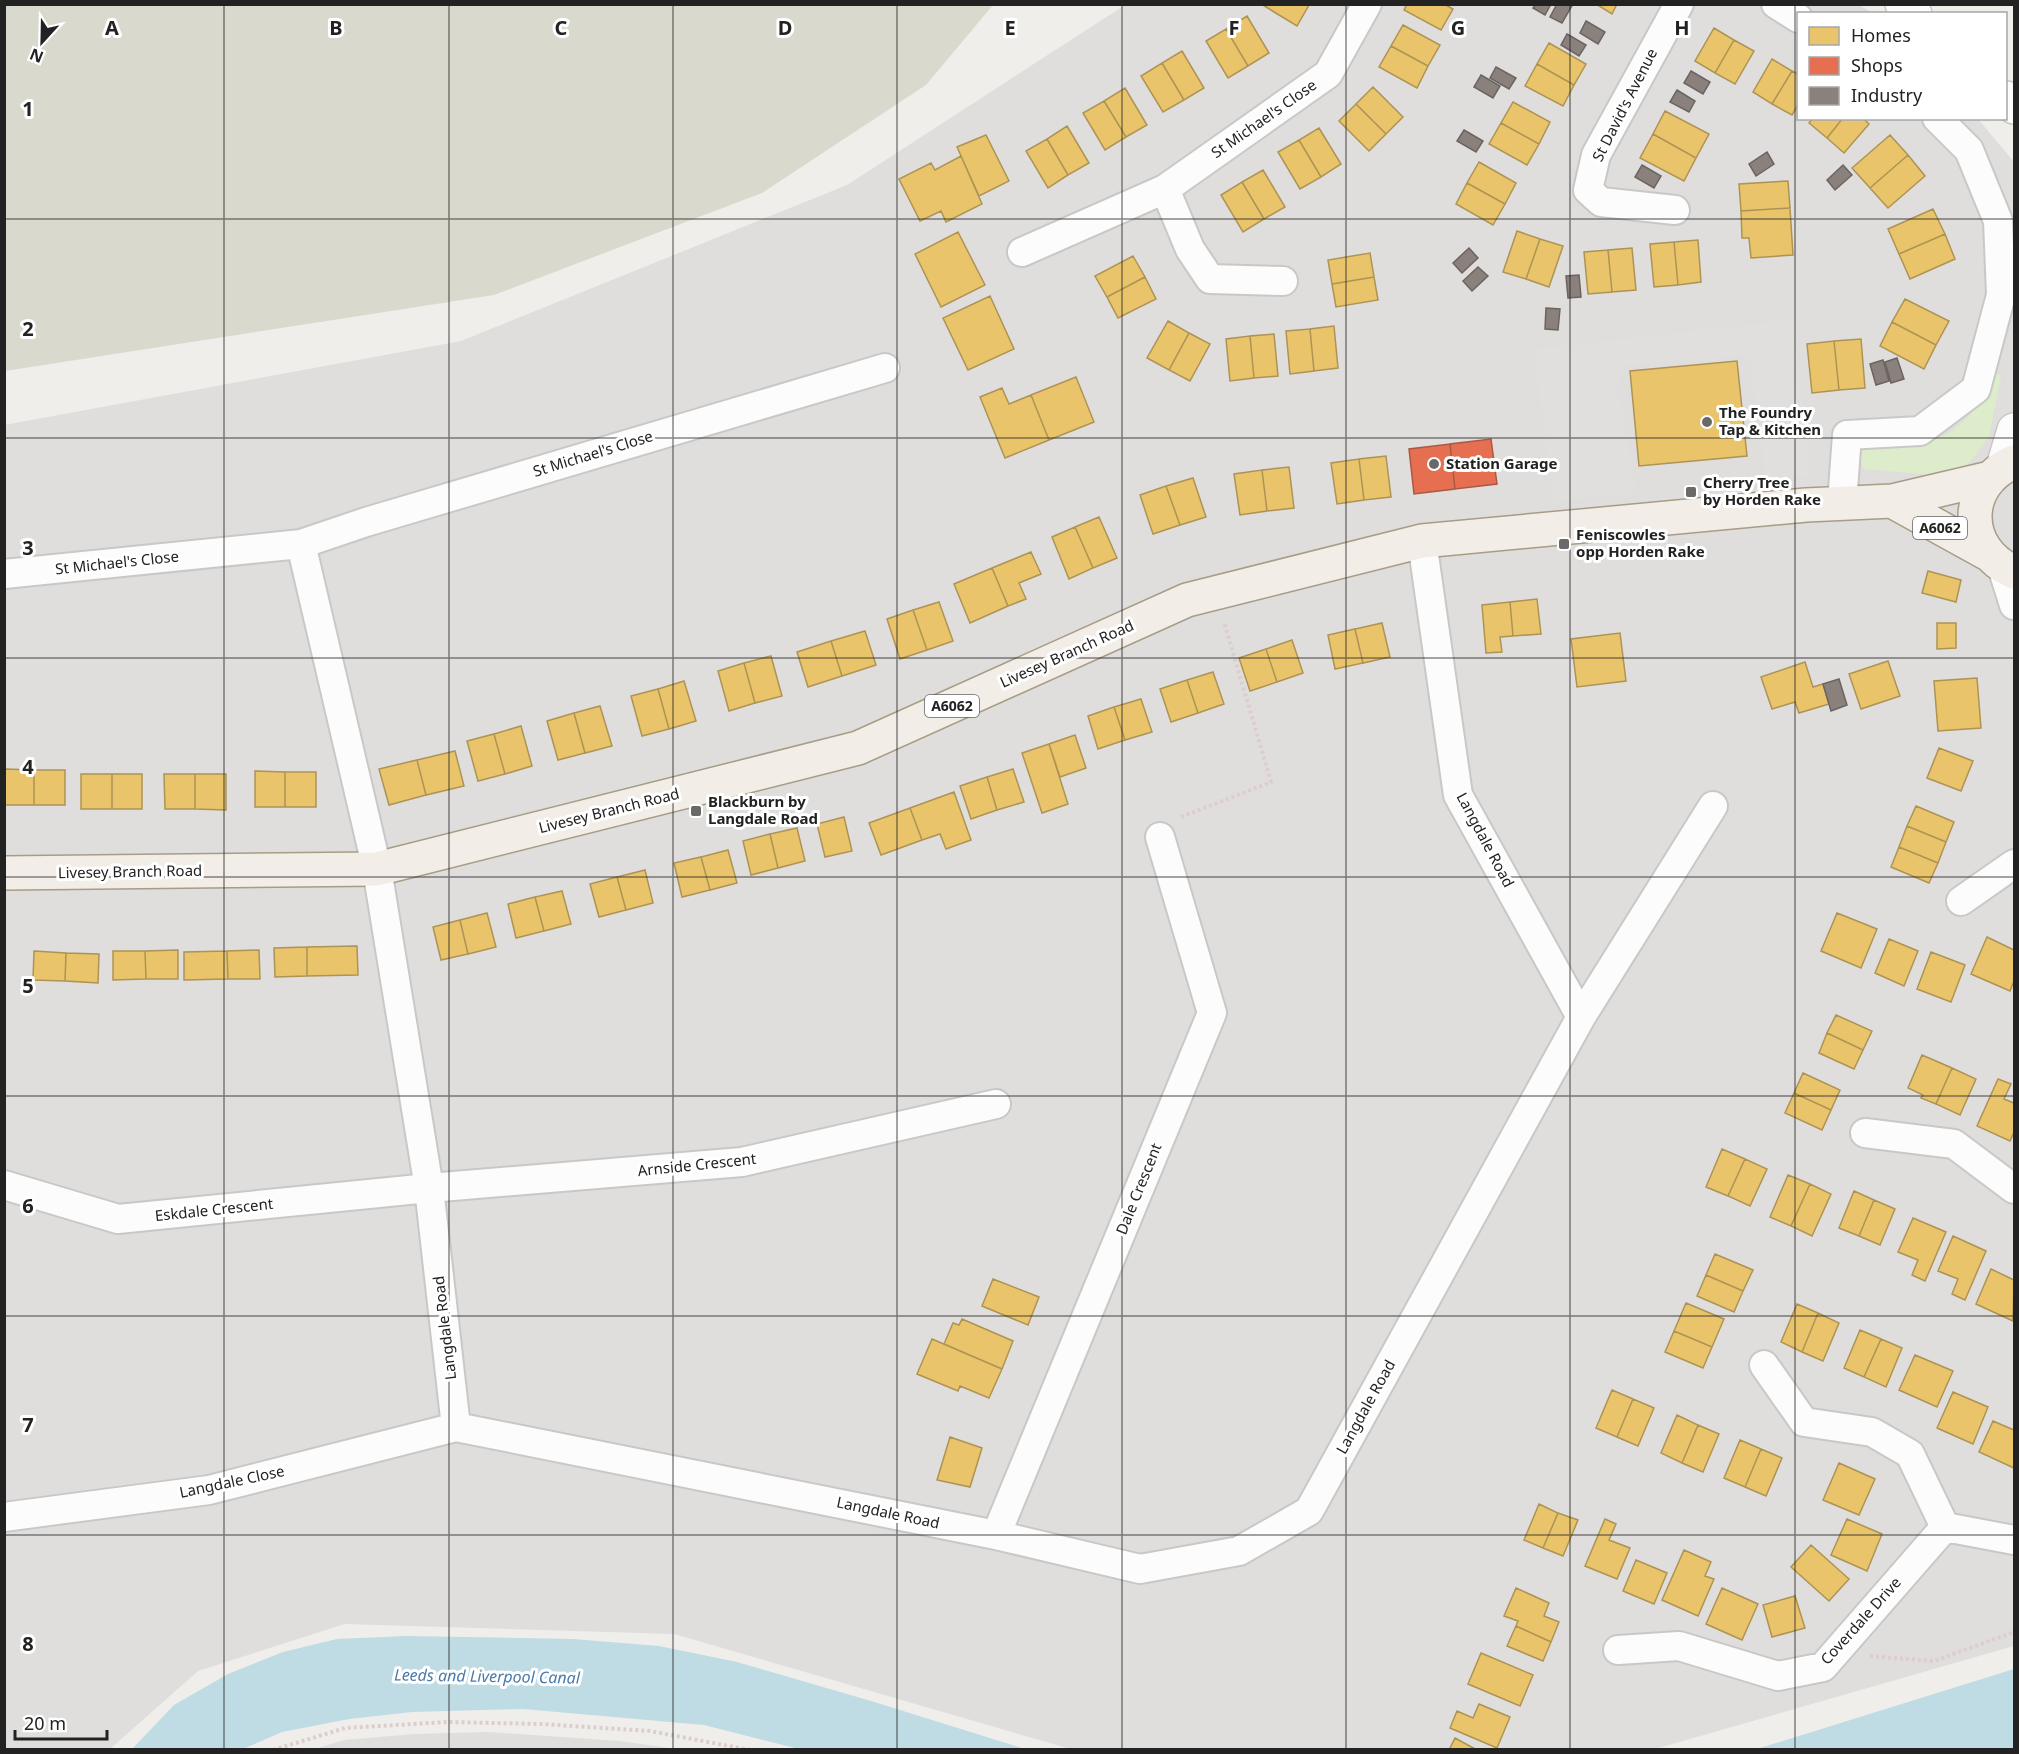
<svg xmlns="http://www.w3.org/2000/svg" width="2019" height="1754" viewBox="0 0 2019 1754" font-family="'Noto Sans',sans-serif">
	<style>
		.residential { fill: #dfdedc }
		.construction { fill: #d9d9cd }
		.grass { fill: #ddeccb }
		.parking { fill: #e0dfde }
		.water { fill: #bfdbe3 }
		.homes { fill: #e9c46a; stroke: #ad9354; stroke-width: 1.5 }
		.shops { fill: #e76f51; stroke: #ac5843; stroke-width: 1.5 }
		.industry { fill: #8a817c; stroke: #6b6461; stroke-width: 1.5 }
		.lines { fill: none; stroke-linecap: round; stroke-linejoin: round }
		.minor-casing { stroke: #c9c8c7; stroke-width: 32 }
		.tertiary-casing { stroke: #c9c8c7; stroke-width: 36 }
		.primary-casing { stroke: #a79c86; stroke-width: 36 }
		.path { stroke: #dccecd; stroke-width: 4; stroke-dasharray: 3 3; stroke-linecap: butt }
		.minor { stroke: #fdfcfc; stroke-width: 28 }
		.tertiary { stroke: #fdfcfc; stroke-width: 33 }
		.primary { stroke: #f3ede7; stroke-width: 33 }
		.grid { fill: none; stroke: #222; stroke-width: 1.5; stroke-opacity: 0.55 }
		.poi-dot { fill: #6a6968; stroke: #fff; stroke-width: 2 }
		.labels { text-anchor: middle; stroke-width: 6; stroke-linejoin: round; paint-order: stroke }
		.shield { fill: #fff; stroke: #646464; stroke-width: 1.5 }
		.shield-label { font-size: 14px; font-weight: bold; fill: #222 }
		.street-label { font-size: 15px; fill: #222; stroke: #fff }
		.poi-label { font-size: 15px; font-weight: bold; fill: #222; stroke: #fff; text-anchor: start }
		.water-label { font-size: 16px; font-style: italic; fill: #4a7aab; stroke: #fff }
		.grid-label { font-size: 20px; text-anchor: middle; font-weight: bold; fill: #222; stroke: #fff; stroke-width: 6; stroke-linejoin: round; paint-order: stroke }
	</style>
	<rect width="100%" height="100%" fill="#f0eeeb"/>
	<path class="residential" d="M1857 4 1873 13 1798 14V118L1978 119 2014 162V1646L1655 1749 1074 1750 674 1634 345 1624 198 1671 110 1749H5L4 425 461 341 847 185 1125 5Z
		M488 1732 620 1741 676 1749H315L344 1740 414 1734Z"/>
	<path class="construction" d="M5 4H993V5L926 85 762 193 494 295 5 371Z"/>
	<path class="grass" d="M1996 373 2001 376 1989 436 1971 461 1958 472 1934 475 1865 469 1852 458 1863 446C1891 444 1924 446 1950 432 1968 422 1988 391 1996 373Z"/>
	<path class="parking" d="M1794 320 1810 476 1766 479 1750 355 1625 365 1617 387 1636 493 1554 502 1533 349Z"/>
	<path class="water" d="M406 1636 573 1639 659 1646 737 1662 871 1701 1025 1749H799L704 1725 523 1709 412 1712 349 1719 282 1732 243 1749H132L174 1705 228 1674 283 1652 337 1639Z
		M2014 1669V1749H1754H1757Z"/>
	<path class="homes" d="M1261 4H1307L1309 5 1297 26Z
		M1407 4H1444L1453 9 1441 30 1404 10Z
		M1596 4H1617L1612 14Z
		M1247 16 1269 53 1248 66 1226 29Z
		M1403 25 1440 45 1428 66 1391 46Z
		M1714 28 1734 40 1715 73 1695 61Z
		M1226 29 1248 66 1228 78 1206 41Z
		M1734 40 1754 51 1735 84 1715 73Z
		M1549 43 1586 64 1574 85 1537 64Z
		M1391 46 1428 66 1417 88 1379 67Z
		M1182 51 1204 88 1184 100 1162 63Z
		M1772 59 1792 71 1772 104 1753 92Z
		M1162 63 1184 100 1163 112 1141 76Z
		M1537 64 1574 85 1563 106 1525 86Z
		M1792 71 1798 74V105L1792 115 1772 104Z
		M1373 87 1403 117 1386 134 1356 104Z
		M1125 88 1147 125 1126 137 1104 101Z
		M1104 101 1126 137 1105 150 1083 113Z
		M1513 102 1550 122 1539 144 1501 123Z
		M1356 104 1386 134 1369 151 1339 121Z
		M1665 111 1709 134 1696 158 1653 134Z
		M1813 118H1843L1827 138 1809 123Z
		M1843 118H1863L1869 124 1844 153 1827 138Z
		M1501 123 1539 144 1527 165 1489 144Z
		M1067 126 1089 163 1068 175 1047 139Z
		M1319 128 1341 164 1321 177 1299 140Z
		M1653 134 1696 158 1684 181 1640 158Z
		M986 135 1009 181 979 196 957 147Z
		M1890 135 1908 155 1870 188 1852 168Z
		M1047 139 1068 175 1048 188 1026 151Z
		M1299 140 1321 177 1300 189 1278 152Z
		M1908 155 1925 176 1888 208 1870 188Z
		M961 156 982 204 946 222 941 211 920 221 899 179 931 163 935 170Z
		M1479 162 1516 183 1505 204 1467 183Z
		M1263 170 1285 207 1264 219 1242 182Z
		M1788 181 1790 208 1741 211 1739 184Z
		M1242 182 1264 219 1243 232 1221 195Z
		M1467 183 1505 204 1493 225 1456 204Z
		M1790 208 1793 255 1751 258 1749 238H1742L1741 211Z
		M1933 209 1945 234 1899 254 1888 229Z
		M1517 231 1540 239 1526 279 1503 272Z
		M958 232 985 285 941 307 915 254Z
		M1945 234 1955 259 1910 279 1899 254Z
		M1540 239 1563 246 1549 287 1526 279Z
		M1698 240 1701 282 1678 285 1674 242Z
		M1674 242 1678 285 1654 287 1650 244Z
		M1632 248 1636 290 1612 292 1608 250Z
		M1608 250 1612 292 1588 294 1584 252Z
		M1370 253 1374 277 1332 284 1328 260Z
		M1133 256 1145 277 1107 297 1095 276Z
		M1145 277 1156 299 1118 318 1107 297Z
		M1374 277 1378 300 1336 307 1332 284Z
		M990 296 1014 349 968 370 943 318Z
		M1905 299 1949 321 1936 345 1892 322Z
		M1168 321 1189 333 1169 370 1147 358Z
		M1892 322 1936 345 1924 369 1880 346Z
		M1334 326 1338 368 1314 371 1310 329Z
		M1310 329 1314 371 1290 374 1286 331Z
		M1189 333 1210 344 1190 381 1169 370Z
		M1274 334 1278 376 1254 378 1250 336Z
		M1250 336 1254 378 1230 381 1226 339Z
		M1861 339 1865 388 1839 390 1834 341Z
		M1834 341 1839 390 1812 393 1807 344Z
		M1737 361 1747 456 1639 466 1630 371Z
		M1076 377 1094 422 1049 440 1031 395Z
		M1002 388 1009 404 1031 395 1049 440 1005 458 980 397Z
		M1386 456 1391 497 1364 500 1359 459Z
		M1359 459 1364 500 1337 504 1331 463Z
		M1289 467 1294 508 1267 511 1262 470Z
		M1262 470 1267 511 1240 515 1234 474Z
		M1193 478 1206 517 1180 525 1166 486Z
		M1166 486 1180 525 1153 534 1140 495Z
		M1099 517 1117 558 1093 568 1075 527Z
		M1075 527 1093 568 1069 579 1052 537Z
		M1031 552 1041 574 1019 583 1026 599 1008 606 992 568Z
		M992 568 1008 606 970 623 954 584Z
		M1928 571 1961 580 1956 602 1922 593Z
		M1537 599 1541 634 1513 636 1510 602Z
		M939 602 953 641 927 650 913 610Z
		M1510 602 1513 636 1500 637 1502 652 1486 653 1482 605Z
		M913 610 927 650 900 659 887 619Z
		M1382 623 1390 657 1363 663 1355 629Z
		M1937 623H1956V648L1937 649Z
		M1355 629 1363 663 1335 669 1328 635Z
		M865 631 876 665 842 676 831 641Z
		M1620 633 1626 681 1577 687 1571 639Z
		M1292 640 1303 673 1277 682 1266 649Z
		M831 641 842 676 808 687 797 652Z
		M1266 649 1277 682 1250 691 1239 658Z
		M771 656 782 696 755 703 744 663Z
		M1888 661 1900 696 1861 709 1849 674Z
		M1805 662 1813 687 1823 684 1829 704 1799 713 1795 702 1772 709 1761 677Z
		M744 663 755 703 729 711 718 671Z
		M1213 672 1224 704 1198 713 1187 680Z
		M1977 678 1981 728 1938 731 1934 681Z
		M1187 680 1198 713 1171 722 1160 689Z
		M684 681 696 721 669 729 658 689Z
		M658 689 669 729 642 736 631 696Z
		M1141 699 1152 732 1125 740 1114 707Z
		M600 706 612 746 585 753 574 713Z
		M1114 707 1125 740 1098 749 1088 716Z
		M574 713 585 753 558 760 547 721Z
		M521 726 532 766 505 774 494 734Z
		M494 734 505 774 478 781 467 741Z
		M1075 735 1086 768 1060 777 1049 744Z
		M1049 744 1068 804 1042 813 1022 753Z
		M1939 748 1973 761 1961 791 1927 778Z
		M455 751 464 786 426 795 417 760Z
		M417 760 426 795 389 805 379 769Z
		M4 769 34 770V805H4Z
		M1013 769 1024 802 997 810 987 777Z
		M34 770H65V805H34Z
		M255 771 285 772V807H255Z
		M285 772H316V807H285Z
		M81 774H112V809H81Z
		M112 774H142V809H112Z
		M164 774H195V809H165Z
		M195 774H226V810L195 809Z
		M987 777 997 810 971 819 960 786Z
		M954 792 971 840 946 849 940 834 922 840 910 808Z
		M1916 806 1954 822 1946 842 1907 826Z
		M910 808 922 840 881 855 869 823Z
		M844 817 852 851 825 857 817 824Z
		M1907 826 1946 842 1938 863 1899 847Z
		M797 828 805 861 778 868 770 834Z
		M770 834 778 868 751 875 743 841Z
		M1899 847 1938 863 1929 883 1891 867Z
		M728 850 737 883 710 890 701 857Z
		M701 857 710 890 682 897 674 863Z
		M645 870 653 903 626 910 617 877Z
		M617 877 626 910 599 917 590 884Z
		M562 891 571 924 544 931 535 897Z
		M535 897 544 931 516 938 508 904Z
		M487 913 496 947 468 954 460 920Z
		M1837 913 1877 929 1861 968 1821 951Z
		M460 920 468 954 441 960 433 927Z
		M1987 937 2014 950V981L2010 991 1971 974Z
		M1889 939 1918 951 1904 986 1875 973Z
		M357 946 358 975 307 976V947Z
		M307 947V976L275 977 274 948Z
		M178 950V979H146L145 951Z
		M259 950 260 979H228L227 951Z
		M34 951 66 953 65 981 33 980Z
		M113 951H145L146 979 113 980Z
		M227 951 228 979 184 980V952Z
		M1931 952 1965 965 1951 1002 1917 989Z
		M66 953 99 954 98 983 65 981Z
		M1836 1015 1872 1031 1863 1050 1827 1033Z
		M1827 1033 1863 1050 1854 1069 1819 1053Z
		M1922 1055 1952 1068 1936 1104 1921 1098 1923 1095 1908 1088Z
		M1952 1068 1976 1079 1960 1115 1936 1104Z
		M1803 1073 1840 1090 1831 1110 1794 1093Z
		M1998 1079 2011 1084 2004 1099 2014 1103V1132L2010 1141 1977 1126Z
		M1794 1093 1831 1110 1822 1130 1785 1113Z
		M1722 1149 1745 1159 1728 1196 1706 1187Z
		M1745 1159 1767 1169 1750 1206 1728 1196Z
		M1788 1175 1810 1184 1791 1226 1770 1217Z
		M1810 1184 1831 1194 1812 1236 1791 1226Z
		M1854 1191 1874 1200 1859 1236 1839 1228Z
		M1874 1200 1895 1209 1880 1245 1859 1236Z
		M1913 1218 1946 1232 1925 1281 1912 1275 1918 1260 1898 1252Z
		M1953 1236 1986 1251 1965 1300 1952 1294 1958 1279 1938 1271Z
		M1715 1254 1753 1270 1743 1291 1706 1275Z
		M1991 1269 2014 1280 2013 1321 1976 1304Z
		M1706 1275 1743 1291 1734 1312 1697 1296Z
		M993 1279 1039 1297 1028 1325 982 1306Z
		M1686 1303 1724 1319 1712 1347 1674 1331Z
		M1797 1304 1818 1313 1802 1352 1781 1342Z
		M1818 1313 1839 1323 1823 1361 1802 1352Z
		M962 1319 1013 1341 1002 1369 944 1344 953 1323 959 1325Z
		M1860 1330 1881 1339 1864 1377 1844 1368Z
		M1674 1331 1712 1347 1703 1368 1665 1352Z
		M932 1339 1002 1369 989 1398 960 1386 958 1391 917 1374Z
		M1881 1339 1902 1348 1886 1387 1864 1377Z
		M1915 1355 1953 1371 1937 1407 1899 1390Z
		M1612 1390 1633 1399 1617 1437 1596 1428Z
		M1953 1392 1988 1407 1973 1444 1937 1428Z
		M1633 1399 1654 1408 1638 1446 1617 1437Z
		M1677 1415 1698 1425 1682 1463 1661 1453Z
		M1993 1421 2014 1430V1468L1979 1452Z
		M1698 1425 1719 1434 1703 1472 1682 1463Z
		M950 1437 982 1448 970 1487 937 1480Z
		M1740 1440 1761 1449 1745 1487 1724 1478Z
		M1761 1449 1782 1458 1766 1496 1745 1487Z
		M1839 1463 1875 1479 1859 1515 1823 1500Z
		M1539 1504 1558 1513 1543 1548 1524 1540Z
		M1558 1513 1578 1520 1563 1556 1543 1548Z
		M1605 1519 1616 1524 1609 1540 1630 1548 1617 1579 1585 1566Z
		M1847 1519 1882 1534 1867 1571 1831 1555Z
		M1811 1545 1849 1579 1829 1601 1791 1567Z
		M1684 1550 1711 1562 1705 1576 1714 1579 1698 1616 1662 1600Z
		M1636 1560 1667 1573 1654 1604 1623 1591Z
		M1516 1588 1549 1603 1544 1616 1559 1622 1551 1642 1516 1626 1518 1621 1504 1616Z
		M1722 1588 1758 1604 1742 1640 1706 1624Z
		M1795 1596 1805 1628 1772 1637 1763 1605Z
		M1516 1626 1551 1642 1543 1661 1507 1646Z
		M1481 1653 1533 1675 1520 1706 1468 1684Z
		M1479 1704 1510 1717 1497 1748 1450 1728 1457 1711 1473 1718Z
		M1455 1738 1477 1750H1449Z"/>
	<path class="shops" d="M1491 439 1497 484 1455 489 1450 444Z
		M1450 444 1455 489 1414 494 1409 449Z"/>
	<path class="industry" d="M1536 4H1551L1545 15 1533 8Z
		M1557 4H1573L1562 23 1550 17Z
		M1586 21 1605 32 1598 44 1580 33Z
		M1567 34 1586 45 1579 56 1561 45Z
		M1496 67 1516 78 1509 89 1490 78Z
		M1691 71 1710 82 1703 94 1684 83Z
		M1481 75 1500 86 1493 98 1474 87Z
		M1677 90 1695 101 1689 112 1670 102Z
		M1464 130 1483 141 1476 152 1457 141Z
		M1767 152 1774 164 1756 176 1749 164Z
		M1642 165 1661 176 1654 188 1635 177Z
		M1843 165 1852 175 1835 190 1827 180Z
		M1469 248 1478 258 1462 273 1453 263Z
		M1478 267 1488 276 1472 291 1463 281Z
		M1579 275 1581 297 1568 298 1566 276Z
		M1546 308 1560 309 1558 330 1545 329Z
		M1897 358 1904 379 1891 383 1885 362Z
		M1883 360 1889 381 1876 385 1870 364Z
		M1839 679 1847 705 1831 711 1823 684Z"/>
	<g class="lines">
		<g class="minor-casing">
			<path id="minor" d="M1776 4 1798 18
				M1165 189 1190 249 1210 279 1283 281
				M1675 210 1601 202 1588 190 1596 155 1679 4
				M1022 252 1165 189 1328 74 1367 4
				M1842 503 1847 435 1920 431 1976 389 2001 295 1998 221 1969 150 1937 118
				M301 544 377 869 429 1188 456 1427 996 1535 1140 1569 1239 1551 1309 1511 1581 1017 1458 795 1422 541
				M2002 567 2014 605
				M4 574 301 544 366 522 885 368
				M1961 901 2014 864
				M1581 1017 1713 806
				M1865 1133 1954 1144 2014 1189
				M4 1185 118 1219 429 1188 742 1162 996 1104
				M1764 1365 1804 1422 1872 1432 1910 1454 1945 1527
				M4 1517 209 1490 456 1427
				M996 1535 1212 1013 1160 837
				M1618 1650 1679 1646 1778 1676 1823 1667 1945 1527 2014 1540"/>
		</g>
		<g class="tertiary-casing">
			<path id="tertiary" d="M1902 4 1915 14
				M2006 98 2014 107
				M2003 467 2014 430"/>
		</g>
		<g class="primary-casing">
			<path id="primary" d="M2014 462C1962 484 1962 549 2014 572
				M1892 501 1988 554
				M4 873 377 869 858 748 1187 600 1422 541 1806 505 1892 501 1990 478"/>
		</g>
		<path class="path" d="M1181 817 1271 782 1224 622
			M1870 1656 1934 1661 2014 1632
			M273 1750 345 1728 447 1722 541 1724 650 1731 750 1750"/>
		<use href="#minor" class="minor"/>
		<use href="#tertiary" class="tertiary"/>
		<use href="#primary" class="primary"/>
	</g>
	<path class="grid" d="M224 4V1750M449 4V1750M673 4V1750M897 4V1750M1122 4V1750M1346 4V1750M1570 4V1750M1795 4V1750M4 219H2014M4 438H2014M4 658H2014M4 877H2014M4 1096H2014M4 1316H2014M4 1535H2014"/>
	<g class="poi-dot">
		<circle cx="1707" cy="422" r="6"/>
		<circle cx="1434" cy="464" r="6"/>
		<rect x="1685" y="486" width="12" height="12" rx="3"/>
		<rect x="1558" y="538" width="12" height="12" rx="3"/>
		<rect x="690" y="805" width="12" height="12" rx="3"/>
	</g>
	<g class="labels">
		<g class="shield">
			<rect x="1913" y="517" width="54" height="22" rx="4.5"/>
			<rect x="925" y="695" width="54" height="22" rx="4.5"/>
		</g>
		<g class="shield-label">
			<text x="1940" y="533">A6062</text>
			<text x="952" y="711">A6062</text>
		</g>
		<g class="street-label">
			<text transform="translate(1625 105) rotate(-63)" y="5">St David's Avenue</text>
			<text transform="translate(1264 119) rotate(-35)" y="5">St Michael's Close</text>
			<text transform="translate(593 454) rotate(-17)" y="5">St Michael's Close</text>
			<text transform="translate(117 563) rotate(-6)" y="5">St Michael's Close</text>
			<text transform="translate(1067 654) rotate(-24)" y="5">Livesey Branch Road</text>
			<text transform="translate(609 811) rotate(-14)" y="5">Livesey Branch Road</text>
			<text transform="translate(1485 840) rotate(62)" y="5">Langdale Road</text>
			<text transform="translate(130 872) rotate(-1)" y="5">Livesey Branch Road</text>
			<text transform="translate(697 1165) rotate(-6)" y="5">Arnside Crescent</text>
			<text transform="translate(1139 1189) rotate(-68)" y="5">Dale Crescent</text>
			<text transform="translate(214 1210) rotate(-6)" y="5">Eskdale Crescent</text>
			<text transform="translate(445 1328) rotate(-97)" y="5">Langdale Road</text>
			<text transform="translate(1366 1407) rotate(-61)" y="5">Langdale Road</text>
			<text transform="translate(232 1482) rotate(-12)" y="5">Langdale Close</text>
			<text transform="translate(888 1513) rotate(12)" y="5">Langdale Road</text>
			<text transform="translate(1861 1621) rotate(-48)" y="5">Coverdale Drive</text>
		</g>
		<g class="poi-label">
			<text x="1719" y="418">The Foundry<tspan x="1719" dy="17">Tap &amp; Kitchen</tspan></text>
			<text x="1446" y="469">Station Garage</text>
			<text x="1703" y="488">Cherry Tree<tspan x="1703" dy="17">by Horden Rake</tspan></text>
			<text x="1576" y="540">Feniscowles<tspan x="1576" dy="17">opp Horden Rake</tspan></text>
			<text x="708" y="807">Blackburn by<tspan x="708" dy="17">Langdale Road</tspan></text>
		</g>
		<g class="water-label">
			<text transform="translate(487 1676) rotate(1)" y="6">Leeds and Liverpool Canal</text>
		</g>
	</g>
	<g class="grid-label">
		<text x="112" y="35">A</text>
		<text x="336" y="35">B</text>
		<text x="561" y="35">C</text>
		<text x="785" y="35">D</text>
		<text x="1010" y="35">E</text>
		<text x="1234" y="35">F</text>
		<text x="1458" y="35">G</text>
		<text x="1682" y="35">H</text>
		<text x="28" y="116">1</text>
		<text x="28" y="336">2</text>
		<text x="28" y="555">3</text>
		<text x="28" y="774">4</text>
		<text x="28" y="993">5</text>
		<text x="28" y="1213">6</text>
		<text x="28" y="1432">7</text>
		<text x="28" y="1651">8</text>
	</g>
	<rect width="2019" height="1754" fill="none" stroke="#222222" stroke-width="12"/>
	<rect x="1797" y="12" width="210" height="108" fill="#ffffff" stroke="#a7a7a7" stroke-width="1.5"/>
	<rect x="1809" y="27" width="30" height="18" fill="#e9c46a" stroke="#a7a7a7" stroke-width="1.5"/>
	<text x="1851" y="42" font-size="18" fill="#222222">Homes</text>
	<rect x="1809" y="57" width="30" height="18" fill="#e76f51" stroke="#a7a7a7" stroke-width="1.5"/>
	<text x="1851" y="72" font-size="18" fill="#222222">Shops</text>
	<rect x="1809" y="87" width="30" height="18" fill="#8a817c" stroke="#a7a7a7" stroke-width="1.5"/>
	<text x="1851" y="102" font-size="18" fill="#222222">Industry</text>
	<g transform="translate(42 42) rotate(202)" stroke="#ffffff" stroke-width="4.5" paint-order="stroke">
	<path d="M0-4.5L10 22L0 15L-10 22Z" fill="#222222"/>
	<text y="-9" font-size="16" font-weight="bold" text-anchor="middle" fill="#222222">N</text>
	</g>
	<path d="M15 1730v9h92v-9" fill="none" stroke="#222222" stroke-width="3"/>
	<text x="24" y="1730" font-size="18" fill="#222222" stroke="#ffffff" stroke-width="4.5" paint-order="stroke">20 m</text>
</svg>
